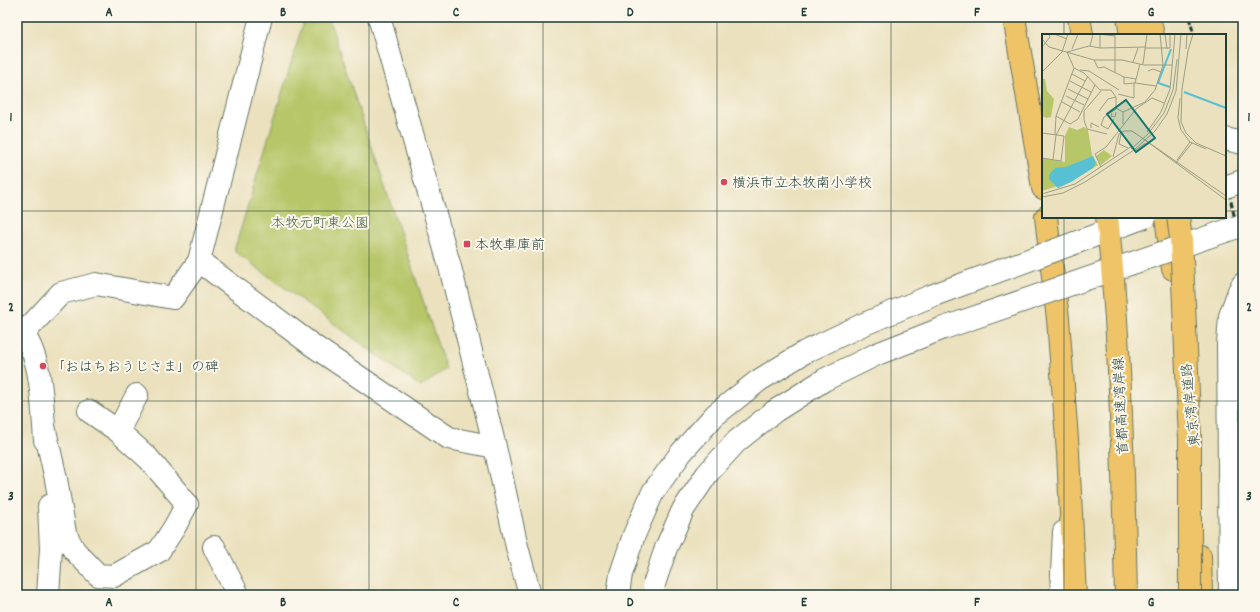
<svg xmlns="http://www.w3.org/2000/svg" width="1260" height="612" viewBox="0 0 1260 612" font-family="Dekko,'Klee One',sans-serif">
	<style>
		.green { fill: #b6c668; stroke: #6a824e }
		.lines { fill: none; stroke-linecap: round; stroke-linejoin: round }
		.minor-casing { stroke: #667664; stroke-width: 24 }
		.highway-casing { stroke: #667664; stroke-width: 24 }
		.minor { stroke: #fff; stroke-width: 22 }
		.highway { stroke: #efc469; stroke-width: 22 }
		.rail { stroke: #1f3d34; stroke-width: 3; stroke-dasharray: 6 3; stroke-linecap: butt }
		.minor-bridge-casing { stroke: #667664; stroke-width: 24; stroke-linecap: butt }
		.highway-bridge-casing { stroke: #667664; stroke-width: 24; stroke-linecap: butt }
		.minor-bridge { stroke: #fff; stroke-width: 22 }
		.highway-bridge { stroke: #efc469; stroke-width: 22 }
		.grid { fill: none; stroke: #1f3d34; stroke-width: 1; stroke-opacity: 0.55 }
		.poi-dot { fill: #d1495b; stroke: #fbf7ec; stroke-width: 1.5 }
		.labels { text-anchor: middle; stroke-width: 4; stroke-linejoin: round; paint-order: stroke }
		.poi-label { font-size: 14px; fill: #1f3d34; stroke: #fbf7ec; text-anchor: start }
		.park-label { font-size: 14px; fill: #455f41; stroke: #fbf7ec }
		.street-label { font-size: 14px; fill: #1f3d34; stroke: #fbf7ec }
		.inset-river { fill: none; stroke: #57c0d3; stroke-width: 2 }
		.inset-road { fill: none; stroke: #999f87; stroke-width: 1 }
		.view { fill: #0f766e; fill-opacity: 0.15; stroke: #0f766e; stroke-width: 2 }
		.inset-edge { fill: none; stroke: #1f3d34; stroke-width: 2 }
		.neatline { fill: none; stroke: #1f3d34; stroke-width: 1.5 }
		.grid-label { font-size: 13px; text-anchor: middle; font-weight: bold; fill: #1f3d34 }
	</style>
	<rect width="100%" height="100%" fill="#fbf7ec"/>
	<filter id="ink" filterUnits="userSpaceOnUse"><feTurbulence type="fractalNoise" baseFrequency=".025" numOctaves="2"/><feDisplacementMap in="SourceGraphic" scale="8" xChannelSelector="R" yChannelSelector="G"/><feConvolveMatrix kernelMatrix="1 2 1 2 8 2 1 2 1" color-interpolation-filters="sRGB"/></filter>
	<filter id="wash" filterUnits="userSpaceOnUse"><feTurbulence type="fractalNoise" baseFrequency=".012" numOctaves="4" result="noise"/><feDisplacementMap in="SourceGraphic" scale="16" xChannelSelector="R" yChannelSelector="G"/><feGaussianBlur stdDeviation="0.9" result="paint"/><feColorMatrix in="noise" values="0 0 0 0 0 0 0 0 0 0 0 0 0 0 0 0 0 1.4 0 .05"/><feComposite in="paint" operator="in"/></filter>
	<g filter="url(#wash)">
		<rect width="100%" height="100%" fill="#ebe1be"/>
		<path class="green" d="M305 17H328L446 369 421 387 234 251Z"/>
	</g>
	<g filter="url(#ink)">
		<g class="lines">
			<g class="minor-casing">
				<path id="minor" d="M379 17 450 267 495 447 517 547 530 595
					M1225 139 1243 143
					M199 261 312 345 449 438 495 447
					M17 327C43 351 42 406 45 440
					M24 333 61 293 96 284 173 298 199 261 261 17
					M44 426 56 479 65 533 74 550 98 575 114 576 159 551 174 528 187 504 148 458 118 431 89 411
					M118 431 137 395
					M214 547 238 595
					M48 595 51 549 49 506
					M618 595 621 574
					M1061 595 1064 532
					M1230 595 1228 344 1230 316 1239 291 1243 284"/>
			</g>
			<g class="highway-casing">
				<path id="highway" d="M1014 17 1043 188
					M1079 17 1082 35
					M1128 17 1131 35
					M1149 17 1153 35
					M1046 217 1058 319 1068 453 1075 595
					M1166 217 1173 269
					M1200 556 1201 595"/>
			</g>
			<use href="#minor" class="minor"/>
			<use href="#highway" class="highway"/>
			<path class="rail" d="M1189 17 1194 35
				M1225 175 1243 255"/>
			<g class="minor-bridge-casing">
				<path id="minor-bridge" d="M1225 187 1243 181
					M621 574 634 535 653 492 681 453 715 415 758 381 805 352 862 325 931 296 1145 217
					M654 584 666 548 683 510 707 474 737 441 775 411 824 380 877 354 941 329 1243 225"/>
			</g>
			<g class="highway-bridge-casing">
				<path id="highway-bridge" d="M1107 217C1121 342 1123 469 1126 595
					M1178 217 1181 238 1190 438V595"/>
			</g>
			<use href="#minor-bridge" class="minor-bridge"/>
			<use href="#highway-bridge" class="highway-bridge"/>
		</g>
	</g>
	<path class="grid" d="M196 17V595M369 17V595M543 17V595M717 17V595M891 17V595M1064 17V35M17 211H1043M1225 211H1243M1064 217V595M17 401H1243"/>
	<g class="poi-dot">
		<circle cx="724" cy="182" r="4"/>
		<rect x="463" y="240" width="8" height="8" rx="2"/>
		<circle cx="43" cy="366" r="4"/>
	</g>
	<g class="labels">
		<g class="poi-label">
			<text x="732" y="187">横浜市立本牧南小学校</text>
			<text x="475" y="249">本牧車庫前</text>
			<text x="51" y="371">「おはちおうじさま」の碑</text>
		</g>
		<g class="park-label">
			<text x="320" y="227">本牧元町東公園</text>
		</g>
		<g class="street-label">
			<text transform="translate(1190 405) rotate(-96)" y="5">東京湾岸道路</text>
			<text transform="translate(1120 406) rotate(-93)" y="5">首都高速湾岸線</text>
		</g>
	</g>
	<g transform="translate(1042 34)">
		<rect width="184" height="184" fill="#ebe1be"/>
		<path d="M0 45H3L5 57 12 65 9 83 5 84 0 82ZM27 93 35 96 42 93 46 96 50 121 56 131 28 148 0 157V124L23 128V102ZM62 116 70 122 59 131 54 122Z" fill="#b6c668"/>
		<path d="M51 122 54 129 51 134 29 148 16 154 7 145V141L13 134 24 133Z" fill="#57c0d3"/>
		<path class="inset-river" d="M128 53 116 49 129 15M142 58 184 74"/>
		<path class="inset-road" d="M12 0 25 5M56 0 73 2M123 0 125 15M151 0 146 17 140 55 139 88 144 99 154 109 184 122M58 1V14M0 5 7 13 52 26H80L102 31H130M48 12 51 0M0 13 8 3 7 0M103 14H128V0M30 15 36 0M144 15 145 0M25 18 47 12 58 14 104 13M25 18 32 34 42 39 58 56H69L74 63M52 26 56 34 62 33 82 43 94 45M91 28 96 14M101 30 105 0M38 36 47 37 77 56M106 37 111 35 119 38M0 38 20 18 26 0M73 38V0M30 40 43 47M82 43V50L93 49 98 30M28 47 49 58M93 49 114 52M26 55 46 65M59 57 42 77V86L45 95 65 100M76 60 92 64V50M24 62 42 71M138 64 136 84 139 96 148 108 164 115M20 68 38 78M74 74 81 78V90M57 77 66 65 74 63V75L62 83 59 91 66 95 72 85M81 78 103 68 113 56 121 31 118 0M70 79 69 82 73 83 74 78M14 82 28 90 36 85 53 51M49 94V89L57 93M105 98 119 78 128 55 133 0M0 99 22 102 19 127 0 124M13 100 14 82 32 34M79 100 77 110 86 114M103 106 184 166M89 115 106 100 122 79 131 56 135 25M94 116 102 110H107M71 123 77 100 82 97H90L184 162M11 126 14 101 46 42M135 126 148 108M134 129 150 109M59 133 53 120 64 113 94 75 110 64 122 69M0 160 33 150 90 112M0 163 21 159 43 148 92 116 113 97 125 80 134 57 139 0"/>
		<path class="view" d="M84 66 113 104 94 118 65 80Z"/>
		<rect width="184" height="184" class="inset-edge"/>
	</g>
	<rect width="1260" height="612" fill="none" stroke="#fbf7ec" stroke-width="44"/>
	<rect x="22" y="22" width="1216" height="568" class="neatline"/>
	<g class="grid-label">
		<text x="109" y="16">A</text>
		<text x="283" y="16">B</text>
		<text x="456" y="16">C</text>
		<text x="630" y="16">D</text>
		<text x="804" y="16">E</text>
		<text x="977" y="16">F</text>
		<text x="1151" y="16">G</text>
		<text x="11" y="121">1</text>
		<text x="1249" y="121">1</text>
		<text x="11" y="311">2</text>
		<text x="1249" y="311">2</text>
		<text x="11" y="500">3</text>
		<text x="1249" y="500">3</text>
		<text x="109" y="606">A</text>
		<text x="283" y="606">B</text>
		<text x="456" y="606">C</text>
		<text x="630" y="606">D</text>
		<text x="804" y="606">E</text>
		<text x="977" y="606">F</text>
		<text x="1151" y="606">G</text>
	</g>
</svg>
